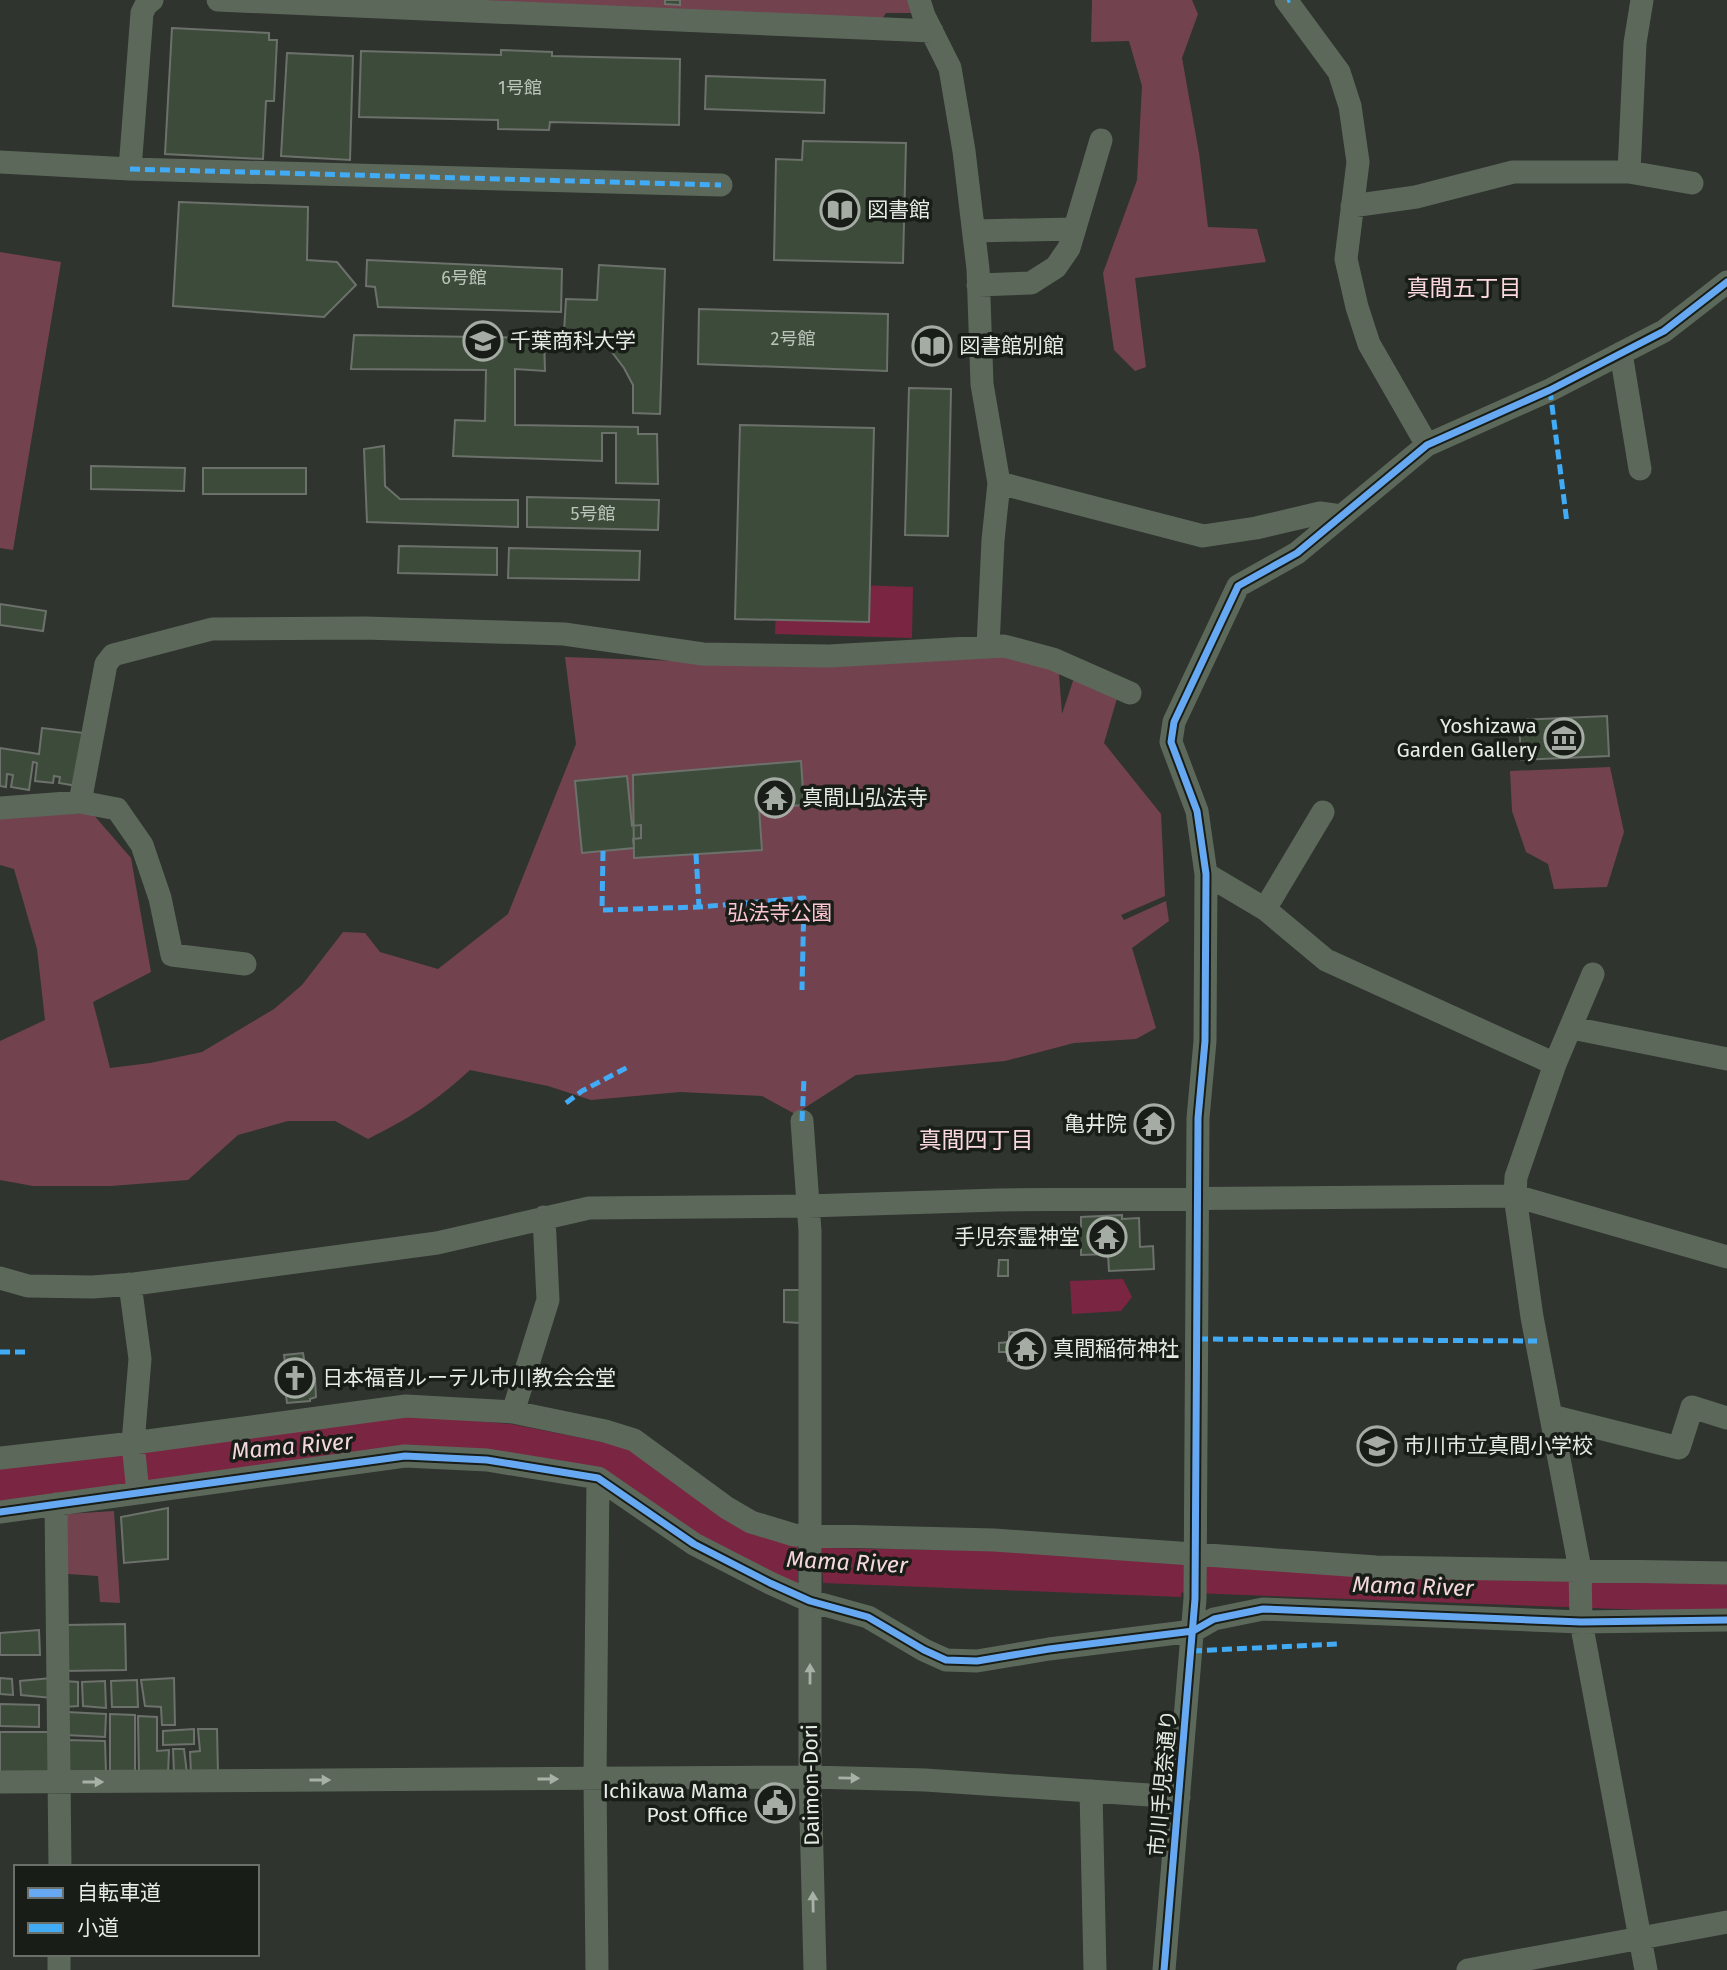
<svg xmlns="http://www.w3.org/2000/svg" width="1727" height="1970" viewBox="0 0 1727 1970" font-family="'Fira Sans','Noto Sans JP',sans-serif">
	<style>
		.green { fill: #72434e }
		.water { fill: #7a2642 }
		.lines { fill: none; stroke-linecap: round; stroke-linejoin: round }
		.river { stroke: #7a2642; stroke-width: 32 }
		.building { fill: #3d4c3a; stroke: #6c716b; stroke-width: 2 }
		.minor { stroke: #5c695a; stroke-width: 23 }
		.quiet { stroke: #42abf6; stroke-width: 5; stroke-dasharray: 10 5; stroke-linecap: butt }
		.cycleway-casing { stroke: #181d17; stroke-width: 11 }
		.cycleway { stroke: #66a8f1; stroke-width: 7 }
		.oneway { fill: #a7b1a6 }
		.labels { text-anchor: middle; stroke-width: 7; stroke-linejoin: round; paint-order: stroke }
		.number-label { font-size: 18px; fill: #bbc4ba }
		.poi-label { font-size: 21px; fill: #e5ece4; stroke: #181d17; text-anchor: start }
		.park-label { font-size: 21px; fill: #fcc5d1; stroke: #181d17 }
		.street-label { font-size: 21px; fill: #e5ece4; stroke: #181d17 }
		.neighbourhood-label { font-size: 23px; fill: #fcd9e0; stroke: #181d17 }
		.water-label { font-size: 23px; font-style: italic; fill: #f3d7dc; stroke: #181d17 }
	</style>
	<rect width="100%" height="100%" fill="#2f342e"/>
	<path class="green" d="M210 0H909L912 13H886L880 22Z
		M1092 0H1192L1198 14 1182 58 1199 153 1208 227 1257 229 1266 262 1135 278 1146 367 1135 371 1114 350 1103 273 1137 180 1142 86 1129 41 1091 42Z
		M0 252 61 262 13 550 0 548Z
		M981 654 1058 661 1062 714 1074 678 1118 695 1104 743 1161 814 1165 896 1121 915 1124 920 1166 901 1169 921 1132 948 1156 1028 1136 1039 1074 1043 1005 1061 856 1075 795 1114 762 1096 680 1092 591 1100 548 1086 470 1070C435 1102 410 1118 368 1139L335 1121H288L238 1135 188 1180 111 1186H33L0 1180V1041L45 1020 37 949 14 869 0 865V817L92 813 131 858 151 972 93 1002 110 1068 150 1063 202 1052 274 1009 302 985 343 932 365 933 380 952 438 969 508 914 576 744 565 657 793 665Z
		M1610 767 1624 832 1607 887 1554 889 1548 864 1526 852 1512 811 1510 771Z
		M114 1511 120 1603 100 1602 98 1576 68 1574 67 1514Z"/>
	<path class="water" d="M777 582 913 587 912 638 775 634Z
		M1123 1279 1132 1297 1121 1311 1072 1314 1070 1281Z
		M404 1415 511 1424 628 1447 754 1535 798 1545V1586L697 1535 601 1470 507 1455 0 1501V1465Z
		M821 1548 1184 1553 1181 1597 823 1583Z"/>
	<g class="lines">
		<path class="river" d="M1165 1576 1727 1597"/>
	</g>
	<path class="building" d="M665 0H680V5L665 4Z
		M172 28 269 33V40H277L274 101H266L263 159 165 154Z
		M501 50 552 52V56L680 59 679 125 550 122 549 130 498 129V120L359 117 361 51 501 55Z
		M287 53 353 56 350 160 281 156Z
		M706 76 825 80 824 113 705 109Z
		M803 141 906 143 903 263 774 260 776 159 802 160Z
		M179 202 308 207 307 260 337 262 356 285 324 317 173 306Z
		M367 260 562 269 561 312 378 307 375 287 366 286Z
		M599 265 665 269 660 414 633 413V385L624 368 608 347 584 334 564 332 566 299 597 300Z
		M699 309 888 314 887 371 698 364Z
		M354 335 544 338 545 371 515 369V425L638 427V434H657L658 484 616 483V433H602V461L453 456 455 420 485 421 486 370 351 369Z
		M909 388 951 389 948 536 905 535Z
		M740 425 874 428 869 622 735 619Z
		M384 446 385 486 400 499 518 500V527L367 522 364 449Z
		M91 466 185 468 184 491 91 489Z
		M203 468H306V494H203Z
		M527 497 659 500 658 530 527 527Z
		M399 546 497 548V575L398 573Z
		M509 548 640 551 639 580 508 578Z
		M0 604 46 611 43 631 0 625Z
		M1607 716 1609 756 1521 760 1519 720Z
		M42 728 84 733 77 786 59 783 60 777 54 776 53 783 35 781 37 763 33 762 29 790 11 787 13 775 7 774 6 787 0 786V748L39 754Z
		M801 761 804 805 759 808 762 850 634 858 633 775Z
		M627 776 632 826 641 825V838L633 839 634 848 582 853 575 781Z
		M1122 1215V1219L1139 1218 1140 1247 1153 1246 1154 1269 1109 1271 1108 1254 1081 1255V1246H1077L1076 1228H1081V1217Z
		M999 1260H1008V1276H998Z
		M784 1290H800V1323L784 1322Z
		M1009 1332H1029L1030 1341H1035L1036 1355H1031L1032 1360 1008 1361V1352H999V1343L1009 1342Z
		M303 1353 307 1378H315L316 1397 310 1399V1401L287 1403 282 1364 285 1363 284 1355Z
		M168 1508V1559L124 1563 121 1517Z
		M125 1624 126 1670 64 1671V1625Z
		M39 1630 40 1655H0V1633Z
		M0 1678 12 1679 13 1695 0 1694Z
		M51 1678 52 1698 21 1695 20 1681Z
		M174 1678 175 1725H162L161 1707 145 1706 141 1680Z
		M137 1680 138 1707H112L111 1681Z
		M64 1681 78 1682V1706L64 1707Z
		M105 1681 106 1708 83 1706 82 1682Z
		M0 1704 39 1705V1727L0 1726Z
		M66 1712 106 1714 105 1737 66 1735Z
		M110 1714 135 1715V1775L110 1774Z
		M138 1716 157 1717V1751L169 1750 168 1774 139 1773Z
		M194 1729V1744L163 1745V1731Z
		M198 1729H217L218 1773 191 1774 190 1752 200 1751Z
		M0 1732H52L54 1774 0 1772Z
		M65 1740 105 1741 106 1774 66 1773Z
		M173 1749H184L187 1774 174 1773Z"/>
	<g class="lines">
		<path class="minor" d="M218 0 932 31
			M919 0 924 16 950 68 964 151 978 269 982 384 999 483 993 540 988 646
			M1286 0 1339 72 1350 106 1358 162 1346 259 1357 307 1369 344 1427 445
			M0 162 130 169 142 13 146 5 152 0
			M130 169 721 185
			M1629 172 1635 43 1642 0
			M1352 206 1416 197 1513 172H1629L1692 183
			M974 231 1074 229
			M978 285 1031 283 1056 267 1069 248 1101 140
			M1621 353 1640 469
			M999 483 1203 536 1256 528 1320 513 1341 516
			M80 802 106 664 113 655 212 629 364 628 564 634 703 654 829 656 1004 646 1053 659 1130 693
			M0 808 80 802 117 809 142 845 160 898 172 955 245 964
			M1206 874 1265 909 1326 960 1555 1064
			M1265 909 1323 812
			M1593 974 1555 1064 1516 1177 1515 1196 1532 1317 1580 1569 1581 1622 1646 1970
			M1572 1028 1727 1059
			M802 1121 810 1231V1777L815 1970
			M0 1278 28 1286 92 1287 134 1284 437 1243 589 1208 807 1206 998 1200 1515 1196 1727 1257
			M130 1284 140 1359 133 1443 138 1493
			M513 1412 548 1300 544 1217
			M1551 1416 1679 1448 1692 1407 1727 1418
			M0 1458 133 1443 406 1406 513 1412 605 1431 634 1440 727 1508 751 1522 794 1535 994 1540 1376 1567 1727 1573
			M56 1504 60 1867
			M0 1512 405 1456 487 1460 598 1478 694 1544 770 1583 810 1601 868 1617 924 1650 946 1660 977 1661 1049 1649 1193 1631 1214 1619 1263 1609 1581 1622 1727 1620
			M0 1782 810 1777 925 1780 1179 1797
			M1091 1791 1095 1970
			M59 1970V1954
			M597 1970 595 1779 598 1478
			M1164 1970 1195 1599 1198 1118 1205 1041 1206 874 1197 811 1171 742 1174 722 1238 586 1297 553 1427 445 1550 390 1664 331 1727 282
			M1468 1970 1727 1922"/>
		<path class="quiet" d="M1287 1 1290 0
			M130 169 721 185
			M1550 390 1567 523
			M603 851 602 910 699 907 804 898 802 990
			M696 854 699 907
			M566 1103 582 1091 630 1066
			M802 1121 804 1078
			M1198 1339 1537 1341
			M0 1352H26
			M1192 1651 1338 1644"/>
		<g class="cycleway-casing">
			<path id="cycleway" d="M0 1512 405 1456 487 1460 598 1478 694 1544 770 1583 810 1601 868 1617 924 1650 946 1660 977 1661 1049 1649 1193 1631 1214 1619 1263 1609 1581 1622 1727 1620
				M1164 1970 1195 1599 1198 1118 1205 1041 1206 874 1197 811 1171 742 1174 722 1238 586 1297 553 1427 445 1550 390 1664 331 1727 282"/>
		</g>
		<use href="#cycleway" class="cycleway"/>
	</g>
	<defs><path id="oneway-solid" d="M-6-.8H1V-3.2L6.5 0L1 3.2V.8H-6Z" transform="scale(1.75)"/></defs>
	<g class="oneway">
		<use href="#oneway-solid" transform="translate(810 1674) rotate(-90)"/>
		<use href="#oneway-solid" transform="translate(849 1778) rotate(1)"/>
		<use href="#oneway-solid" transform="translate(548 1779)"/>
		<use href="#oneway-solid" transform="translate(320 1780)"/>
		<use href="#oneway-solid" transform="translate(93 1782)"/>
		<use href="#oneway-solid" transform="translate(813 1902) rotate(-91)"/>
	</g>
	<defs>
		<g id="library-ring" transform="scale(2.0125)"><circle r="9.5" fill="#181d17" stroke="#a5aca4" stroke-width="1.5"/><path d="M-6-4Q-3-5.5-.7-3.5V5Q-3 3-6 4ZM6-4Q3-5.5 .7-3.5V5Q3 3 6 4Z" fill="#a5aca4"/></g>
		<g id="university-ring" transform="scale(2.0125)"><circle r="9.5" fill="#181d17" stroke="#a5aca4" stroke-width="1.5"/><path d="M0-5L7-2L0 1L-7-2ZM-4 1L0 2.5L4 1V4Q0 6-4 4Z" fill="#a5aca4"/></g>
		<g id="museum-ring" transform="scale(2.0125)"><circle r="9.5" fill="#181d17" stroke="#a5aca4" stroke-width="1.5"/><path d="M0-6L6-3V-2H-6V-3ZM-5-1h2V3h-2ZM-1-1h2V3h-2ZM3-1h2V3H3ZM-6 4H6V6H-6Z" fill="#a5aca4"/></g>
		<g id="temple-ring" transform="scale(2.0125)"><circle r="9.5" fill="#181d17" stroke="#a5aca4" stroke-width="1.5"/><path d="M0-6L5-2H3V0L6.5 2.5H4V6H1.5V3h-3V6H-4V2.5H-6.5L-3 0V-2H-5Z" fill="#a5aca4"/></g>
		<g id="church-ring" transform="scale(2.0125)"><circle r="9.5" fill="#181d17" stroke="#a5aca4" stroke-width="1.5"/><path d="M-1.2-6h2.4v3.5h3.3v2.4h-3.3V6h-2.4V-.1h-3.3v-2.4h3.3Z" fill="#a5aca4"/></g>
		<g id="school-ring" transform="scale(2.0125)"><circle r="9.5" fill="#181d17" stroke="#a5aca4" stroke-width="1.5"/><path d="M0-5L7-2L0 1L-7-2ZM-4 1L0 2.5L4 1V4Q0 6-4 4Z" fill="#a5aca4"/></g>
		<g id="civic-ring" transform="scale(2.0125)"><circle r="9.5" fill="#181d17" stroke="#a5aca4" stroke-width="1.5"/><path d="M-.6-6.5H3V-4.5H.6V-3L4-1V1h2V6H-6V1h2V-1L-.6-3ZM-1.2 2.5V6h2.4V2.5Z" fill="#a5aca4"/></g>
	</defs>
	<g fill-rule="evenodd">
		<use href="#library-ring" x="840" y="210"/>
		<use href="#university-ring" x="483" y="341"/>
		<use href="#library-ring" x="932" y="346"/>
		<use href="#museum-ring" x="1564" y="738"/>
		<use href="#temple-ring" x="775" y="798"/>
		<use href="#temple-ring" x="1154" y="1124"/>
		<use href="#temple-ring" x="1107" y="1237"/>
		<use href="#temple-ring" x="1026" y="1349"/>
		<use href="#church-ring" x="295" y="1378"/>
		<use href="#school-ring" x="1377" y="1446"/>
		<use href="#civic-ring" x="775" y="1803"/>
	</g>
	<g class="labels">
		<g class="number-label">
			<text x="520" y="94">1号館</text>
			<text x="464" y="284">6号館</text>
			<text x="793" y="345">2号館</text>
			<text x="593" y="520">5号館</text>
		</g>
		<g class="poi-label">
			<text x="867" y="217">図書館</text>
			<text x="510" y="348">千葉商科大学</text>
			<text x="959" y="353">図書館別館</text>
			<text x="1537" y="733" text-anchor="end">Yoshizawa<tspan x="1537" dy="24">Garden Gallery</tspan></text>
			<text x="802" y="805">真間山弘法寺</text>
			<text x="1127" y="1131" text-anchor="end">亀井院</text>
			<text x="1080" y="1244" text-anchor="end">手児奈霊神堂</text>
			<text x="1053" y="1356">真間稲荷神社</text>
			<text x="322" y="1385">日本福音ルーテル市川教会会堂</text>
			<text x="1404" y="1453">市川市立真間小学校</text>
			<text x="748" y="1798" text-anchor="end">Ichikawa Mama<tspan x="748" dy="24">Post Office</tspan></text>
		</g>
		<g class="park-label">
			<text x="780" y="920">弘法寺公園</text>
		</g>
		<g class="street-label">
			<text transform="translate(1163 1783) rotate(-85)" y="7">市川手児奈通り</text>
			<text transform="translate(811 1785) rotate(-91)" y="7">Daimon-Dori</text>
		</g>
		<g class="neighbourhood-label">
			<text x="1464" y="296">真間五丁目</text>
			<text x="976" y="1148">真間四丁目</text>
		</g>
		<g class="water-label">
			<text transform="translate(292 1446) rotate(-5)" y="8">Mama River</text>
			<text transform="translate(847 1562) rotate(3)" y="8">Mama River</text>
			<text transform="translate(1413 1586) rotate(2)" y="8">Mama River</text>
		</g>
	</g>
	<rect x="14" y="1865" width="245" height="91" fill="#181d17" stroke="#6a7069" stroke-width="2"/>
	<rect x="28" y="1888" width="35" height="10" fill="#66a8f1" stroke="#6a7069" stroke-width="2"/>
	<text x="77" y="1900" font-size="21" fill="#e5ece4">自転車道</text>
	<rect x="28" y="1923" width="35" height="10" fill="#42abf6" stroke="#6a7069" stroke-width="2"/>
	<text x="77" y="1935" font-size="21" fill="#e5ece4">小道</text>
</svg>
